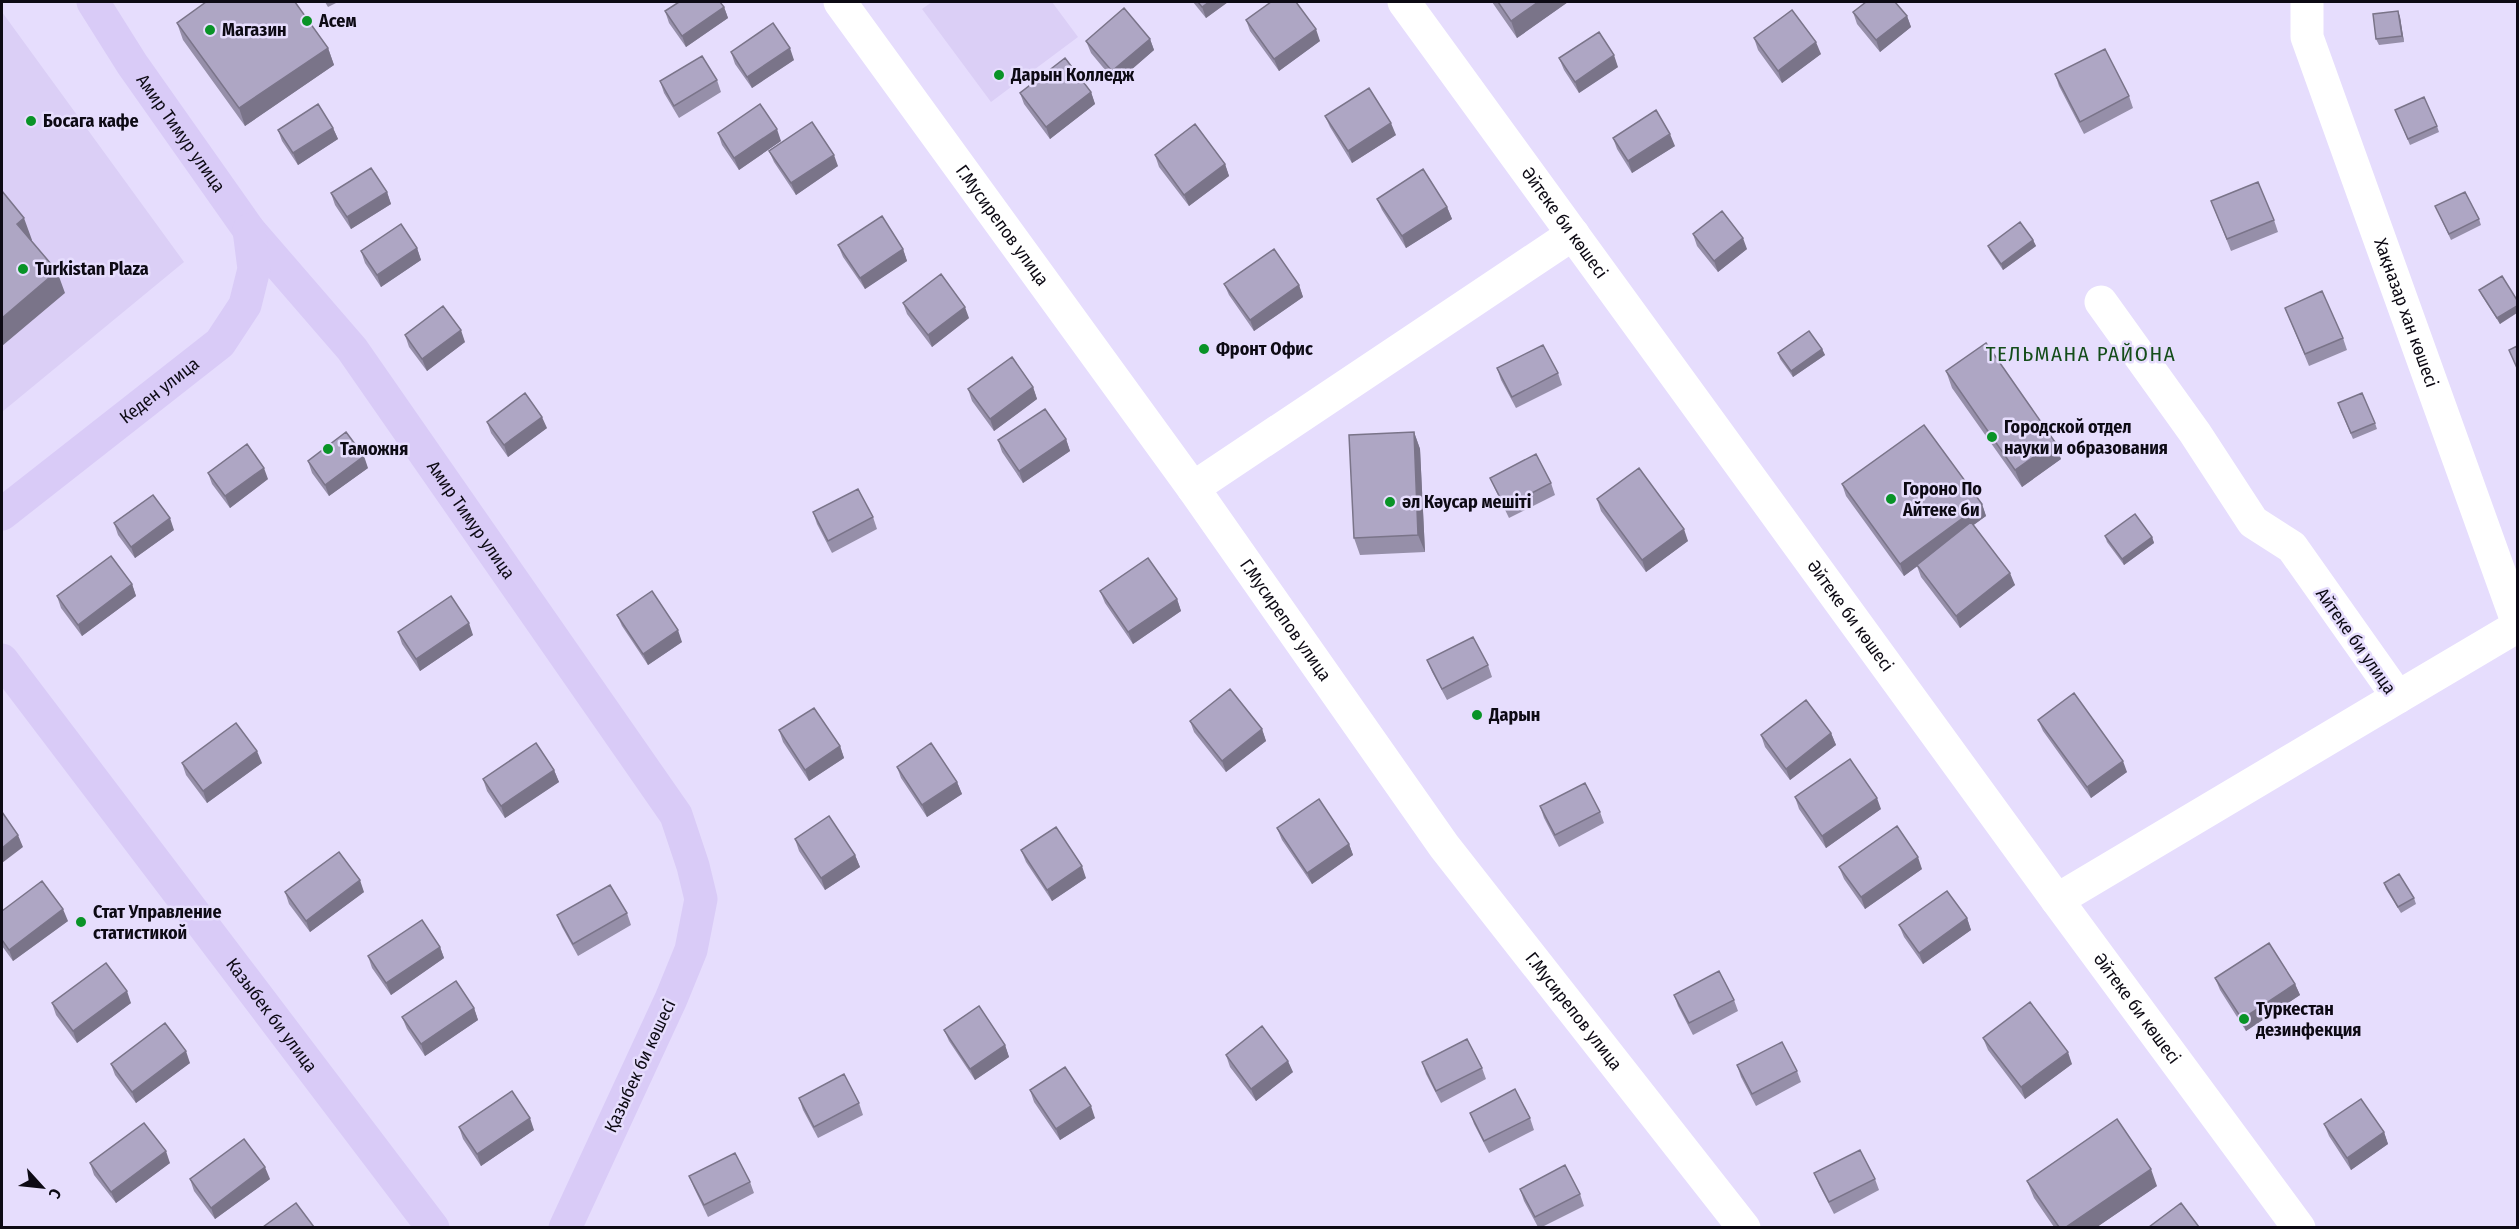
<svg xmlns="http://www.w3.org/2000/svg" width="2519" height="1229" viewBox="0 0 2519 1229" font-family="'Fira Sans Condensed',sans-serif">
	<style>
		.built { fill: #dbcff6 }
		.lines { fill: none; stroke-linecap: round; stroke-linejoin: round }
		.minor { stroke: #fff; stroke-width: 33 }
		.major { stroke: #d9cbf7; stroke-width: 33 }
		.wall { fill: #968fa9 }
		.shaded-wall { fill: #7a7489 }
		.building { fill: #aea6c4; stroke: #7a7489; stroke-width: 1.5 }
		.poi-dot { fill: #099327; stroke: #e6ddfd; stroke-width: 2 }
		.labels { text-anchor: middle; stroke-width: 5; stroke-linejoin: round; paint-order: stroke }
		.poi-label { font-size: 18px; font-weight: bold; fill: #0d0a14; stroke: #e6ddfd; text-anchor: start }
		.street-label { font-size: 18px; fill: #0d0a14; stroke: #e6ddfd }
		.quarter-label { font-size: 21px; letter-spacing: 1.5px; fill: #144d1a; stroke: #e6ddfd }
	</style>
	<rect width="100%" height="100%" fill="#e6ddfd"/>
	<path class="built" d="M932 2H1052L1078 37 991 102 922 9Z
		M2 12 184 262 2 412Z"/>
	<g class="lines">
		<g class="minor">
			<path id="s1" d="M840 2 1193 488 1444 846 1744 1228"/>
			<path id="s2" d="M1404 2 2057 900 2299 1228"/>
			<path id="s3" d="M2307 2V37L2518 624"/>
			<path d="M1193 488 1573 234"/>
			<path d="M2398 697 2518 626"/>
			<path d="M2057 900 2398 697 2292 547 2253 522 2195 433 2101 302"/>
		</g>
		<g class="major">
			<path id="s4" d="M93 2 132 64 249 230 352 349 676 815 693 866 701 899 691 950 671 999 565 1228"/>
			<path id="s5" d="M2 514 220 343 245 305 254 269 249 230"/>
			<path id="s6" d="M2 660 433 1228"/>
		</g>
	</g>
	<path class="wall" d="M325 2H338L328 7Z
		M1193 2H1228L1206 18Z
		M1492 2H1568L1517 38Z
		M724 7 728 18 686 47 669 23 665 11Z
		M2398 11 2400 17 2404 42 2379 45 2376 39Z
		M1853 12 1907 16 1911 27 1880 52 1857 24Z
		M1246 20 1320 41 1279 71 1250 31Z
		M177 23 328 48 334 65 245 126 183 40Z
		M1754 38 1821 54 1782 83 1758 50Z
		M1150 39 1154 50 1116 83 1091 53 1086 41Z
		M731 52 794 60 752 88 735 64Z
		M1559 58 1618 67 1579 93 1564 70Z
		M2055 74 2129 96 2133 108 2084 134 2059 86Z
		M717 80 721 92 679 118 664 93 660 81Z
		M1091 92 1095 104 1050 139 1024 104 1020 93Z
		M2395 110 2437 126 2439 132 2410 145Z
		M1325 116 1396 135 1352 163 1330 127Z
		M333 128 338 139 298 165 282 141 278 130Z
		M718 133 781 141 739 170 722 145Z
		M1613 138 1675 146 1632 173 1617 149Z
		M769 151 838 166 796 195 774 162Z
		M1155 155 1225 164 1229 176 1189 206 1159 167Z
		M387 192 391 204 351 229 335 205 331 193Z
		M1377 199 1447 207 1452 219 1406 248 1382 210Z
		M2211 201 2274 220 2278 232 2231 251Z
		M2435 206 2479 219 2481 225 2451 240Z
		M1693 234 1747 249 1718 272 1697 246Z
		M2033 240 2036 246 2003 270 1990 251 1988 246Z
		M838 245 903 249 907 261 865 289 843 257Z
		M417 248 421 260 381 287 365 263 361 251Z
		M1224 284 1299 285 1303 297 1254 331 1229 295Z
		M2479 290 2517 300 2500 324 2482 296Z
		M903 303 969 318 932 347 907 314Z
		M2285 308 2343 338 2347 350 2309 366Z
		M405 335 465 342 427 371 409 347Z
		M1822 349 1825 355 1793 377 1780 359 1778 353Z
		M1497 368 1558 373 1562 385 1516 408 1501 380Z
		M1946 371 2061 459 2022 487 1952 388Z
		M1033 387 1037 399 994 431 972 401 968 389Z
		M2340 409 2375 423 2377 429 2353 439Z
		M487 422 547 428 508 457 491 433Z
		M1414 432 1420 449 1425 552 1360 555 1354 538Z
		M1066 439 1070 451 1023 483 1002 452 998 440Z
		M308 461 368 468 329 496 312 473Z
		M208 473 268 479 230 508 212 484Z
		M1490 478 1551 483 1555 495 1509 518 1495 489Z
		M1842 484 1982 504 1986 516 1973 525 2015 585 1960 628 1921 577 1917 566 1904 576 1846 496Z
		M1597 499 1688 541 1646 572 1601 511Z
		M813 512 873 517 877 529 832 553 817 524Z
		M114 523 174 530 135 558 118 535Z
		M2105 536 2152 537 2154 543 2124 565 2107 542Z
		M132 584 136 596 82 636 61 608 57 596Z
		M1100 591 1177 599 1181 611 1133 644 1105 603Z
		M617 615 682 642 648 665 622 626Z
		M398 632 473 635 420 671 402 644Z
		M1427 660 1488 665 1492 677 1447 700 1432 672Z
		M2038 720 2127 772 2091 798 2043 731Z
		M1190 721 1262 729 1266 741 1226 772 1194 732Z
		M779 730 840 746 844 758 809 781 783 742Z
		M1831 733 1836 745 1790 780 1765 747 1761 735Z
		M182 763H262L207 803 186 775Z
		M897 767 957 782 962 794 927 817 901 778Z
		M554 770 559 782 505 818 487 791 483 779Z
		M1795 797 1881 809 1826 848 1799 809Z
		M1540 806 1600 812 1604 823 1559 847 1544 818Z
		M1277 828 1349 844 1353 855 1312 884 1282 840Z
		M795 839 855 855 860 867 825 890 799 851Z
		M1021 850 1086 878 1052 901 1026 862Z
		M1839 867 1922 869 1865 909 1844 879Z
		M2384 883 2414 898 2416 904 2401 913 2386 889Z
		M285 892H364L310 932 289 904Z
		M2 911 68 921 13 961 2 946Z
		M627 913 631 925 578 956 562 927 557 915Z
		M1967 918 1971 930 1923 964 1904 937 1899 925Z
		M440 947 444 958 391 995 372 968 368 956Z
		M2215 978 2295 984 2300 995 2246 1031 2220 990Z
		M1674 995 1734 1000 1738 1011 1693 1035 1678 1006Z
		M52 1003H131L77 1043 56 1015Z
		M474 1008 478 1020 425 1056 407 1029 402 1017Z
		M944 1030 1005 1045 1009 1057 975 1080 949 1041Z
		M1983 1038 2072 1064 2025 1099 1988 1050Z
		M1226 1055 1293 1072 1256 1101 1230 1067Z
		M1422 1062 1482 1068 1486 1079 1441 1103 1426 1074Z
		M190 1063 136 1103 115 1075 111 1064Z
		M1737 1065 1797 1071 1801 1082 1756 1106 1741 1077Z
		M1030 1090 1095 1118 1060 1140 1034 1102Z
		M799 1098 859 1103 863 1115 818 1138 803 1110Z
		M1470 1113 1530 1118 1534 1130 1489 1153 1474 1124Z
		M2324 1124 2384 1132 2388 1144 2351 1170 2329 1136Z
		M459 1127 534 1130 481 1166 463 1139Z
		M90 1163H170L116 1203 94 1175Z
		M1814 1173 1875 1179 1879 1190 1834 1214 1819 1185Z
		M689 1176 750 1182 754 1193 708 1217 694 1188Z
		M190 1179H270L215 1219 194 1191Z
		M2027 1181 2157 1186 2097 1227H2054L2034 1198Z
		M1520 1189 1580 1194 1584 1206 1542 1227H1538L1524 1201Z"/>
	<path class="shaded-wall" d="M1209 2H1228L1206 18 1202 7Z
		M1538 2H1568L1517 38 1511 21Z
		M724 7 728 18 686 47 682 36Z
		M2398 11 2400 17 2404 42 2402 36Z
		M1907 16 1911 27 1880 52 1876 40Z
		M1316 29 1320 41 1279 71 1274 59Z
		M1150 39 1154 50 1116 83 1112 71Z
		M1816 42 1821 54 1782 83 1778 71Z
		M328 48 334 65 245 126 239 108Z
		M790 48 794 60 752 88 747 77Z
		M1614 55 1618 67 1579 93 1575 82Z
		M1091 92 1095 104 1050 139 1046 127Z
		M1391 123 1396 135 1352 163 1348 151Z
		M333 128 338 139 298 165 293 153Z
		M777 129 781 141 739 170 734 158Z
		M1670 134 1675 146 1632 173 1628 161Z
		M834 155 838 166 796 195 791 183Z
		M1225 164 1229 176 1189 206 1184 195Z
		M387 192 391 204 351 229 347 217Z
		M1447 207 1452 219 1406 248 1402 236Z
		M24 218 32 240 25 246 17 224Z
		M1743 238 1747 249 1718 272 1714 261Z
		M2033 240 2036 246 2003 270 2001 264Z
		M417 248 421 260 381 287 377 275Z
		M903 249 907 261 865 289 860 278Z
		M57 271 65 293 2 346V318Z
		M1299 285 1303 297 1254 331 1250 320Z
		M2517 306V313L2500 324 2497 318Z
		M965 307 969 318 932 347 928 335Z
		M461 330 465 342 427 371 422 359Z
		M1822 349 1825 355 1793 377 1791 371Z
		M1033 387 1037 399 994 431 990 419Z
		M542 417 547 428 508 457 504 445Z
		M1414 432 1420 449 1425 552 1418 535Z
		M1066 439 1070 451 1023 483 1019 471Z
		M2055 442 2061 459 2022 487 2015 470Z
		M364 456 368 468 329 496 325 485Z
		M264 468 268 479 230 508 225 496Z
		M1982 504 1986 516 1904 576 1900 564Z
		M170 518 174 530 135 558 131 547Z
		M1684 529 1688 541 1646 572 1642 560Z
		M2152 537 2154 543 2124 565 2122 559Z
		M2010 573 2015 585 1960 628 1956 616Z
		M132 584 136 596 82 636 78 625Z
		M1177 599 1181 611 1133 644 1128 632Z
		M469 623 473 635 420 671 416 659Z
		M678 630 682 642 648 665 643 654Z
		M1262 729 1266 741 1226 772 1222 761Z
		M1831 733 1836 745 1790 780 1786 769Z
		M840 746 844 758 809 781 805 770Z
		M257 751 262 763 207 803 203 791Z
		M2123 761 2127 772 2091 798 2087 787Z
		M554 770 559 782 505 818 501 806Z
		M957 782 962 794 927 817 922 805Z
		M1877 798 1881 809 1826 848 1822 836Z
		M18 835 23 847 2 863V848Z
		M1349 844 1353 855 1312 884 1307 873Z
		M855 855 860 867 825 890 821 878Z
		M1918 857 1922 869 1865 909 1861 897Z
		M1082 866 1086 878 1052 901 1047 890Z
		M360 880 364 892 310 932 306 921Z
		M63 909 68 921 13 961 9 950Z
		M1967 918 1971 930 1923 964 1919 953Z
		M440 947 444 958 391 995 386 983Z
		M2295 984 2300 995 2246 1031 2242 1019Z
		M127 991 131 1003 77 1043 73 1031Z
		M474 1008 478 1020 425 1056 421 1044Z
		M1005 1045 1009 1057 975 1080 970 1069Z
		M186 1051 190 1063 136 1103 132 1092Z
		M2068 1052 2072 1064 2025 1099 2021 1087Z
		M1288 1061 1293 1072 1256 1101 1251 1089Z
		M1091 1106 1095 1118 1060 1140 1056 1129Z
		M530 1118 534 1130 481 1166 477 1154Z
		M2384 1132 2388 1144 2351 1170 2347 1158Z
		M166 1151 170 1163 116 1203 111 1192Z
		M265 1167 270 1179 215 1219 211 1208Z
		M2151 1169 2157 1186 2097 1227H2066Z"/>
	<path class="building" d="M206 2H295L328 48 239 108 177 23Z
		M679 2H720L724 7 682 36 665 11Z
		M1198 2H1209L1202 7Z
		M1271 2H1296L1316 29 1274 59 1246 20Z
		M1498 2H1538L1511 21Z
		M1866 2H1895L1907 16 1876 40 1853 12Z
		M1124 8 1150 39 1112 71 1086 41Z
		M1792 10 1816 42 1778 71 1754 38Z
		M2398 11 2402 36 2376 39 2373 14Z
		M773 23 790 48 747 77 731 52Z
		M1599 32 1614 55 1575 82 1559 58Z
		M2105 49 2129 96 2080 122 2055 74Z
		M702 56 717 80 674 106 660 81Z
		M1065 58 1091 92 1046 127 1020 93Z
		M1369 88 1391 123 1348 151 1325 116Z
		M2424 97 2437 126 2408 139 2395 110Z
		M318 104 333 128 293 153 278 130Z
		M760 104 777 129 734 158 718 133Z
		M1656 110 1670 134 1628 161 1613 138Z
		M812 122 834 155 791 183 769 151Z
		M1195 124 1225 164 1184 195 1155 155Z
		M371 168 387 192 347 217 331 193Z
		M1423 169 1447 207 1402 236 1377 199Z
		M2258 182 2274 220 2227 239 2211 201Z
		M2 191 24 218 17 224 57 271 2 318Z
		M2465 192 2479 219 2449 234 2435 206Z
		M1722 211 1743 238 1714 261 1693 234Z
		M882 216 903 249 860 278 838 245Z
		M2020 222 2033 240 2001 264 1988 246Z
		M401 224 417 248 377 275 361 251Z
		M1274 249 1299 285 1250 320 1224 284Z
		M941 274 965 307 928 335 903 303Z
		M2502 276 2517 300V306L2497 318 2479 290Z
		M2322 291 2343 338 2305 354 2285 308Z
		M443 306 461 330 422 359 405 335Z
		M1809 331 1822 349 1791 371 1778 353Z
		M1986 343 2055 442 2015 470 1946 371Z
		M1543 345 1558 373 1512 397 1497 368Z
		M2517 346V368L2509 350Z
		M1012 357 1033 387 990 419 968 389Z
		M525 393 542 417 504 445 487 422Z
		M2362 393 2375 423 2351 433 2338 403Z
		M1045 409 1066 439 1019 471 998 440Z
		M1924 425 1982 504 1900 564 1842 484Z
		M346 432 364 456 325 485 308 461Z
		M1414 432 1418 535 1354 538 1349 435Z
		M247 444 264 468 225 496 208 473Z
		M1536 454 1551 483 1505 507 1490 478Z
		M1639 468 1684 529 1642 560 1597 499Z
		M858 489 873 517 828 541 813 512Z
		M153 495 170 518 131 547 114 523Z
		M2135 514 2152 537 2122 559 2105 536Z
		M1971 522 2010 573 1956 616 1917 565Z
		M111 556 132 584 78 625 57 596Z
		M1148 558 1177 599 1128 632 1100 591Z
		M652 591 678 630 643 654 617 615Z
		M451 596 469 623 416 659 398 632Z
		M1473 637 1488 665 1442 689 1427 660Z
		M1230 689 1262 729 1222 761 1190 721Z
		M2074 693 2123 761 2087 787 2038 720Z
		M1806 700 1831 733 1786 769 1761 735Z
		M814 708 840 746 805 770 779 730Z
		M236 723 257 751 203 791 182 763Z
		M536 743 554 770 501 806 483 779Z
		M931 743 957 782 922 805 897 767Z
		M1850 759 1877 798 1822 836 1795 797Z
		M1585 783 1600 812 1555 835 1540 806Z
		M1319 799 1349 844 1307 873 1277 828Z
		M2 812 18 835 2 848Z
		M829 816 855 855 821 878 795 839Z
		M1897 826 1918 857 1861 897 1839 867Z
		M1056 827 1082 866 1047 890 1021 850Z
		M339 852 360 880 306 921 285 892Z
		M2399 874 2414 898 2398 907 2384 883Z
		M42 881 63 909 9 950 2 940V911Z
		M610 885 627 913 573 944 557 915Z
		M1947 891 1967 918 1919 953 1899 925Z
		M422 920 440 947 386 983 368 956Z
		M2269 943 2295 984 2242 1019 2215 978Z
		M106 963 127 991 73 1031 52 1003Z
		M1719 971 1734 1000 1689 1023 1674 995Z
		M456 981 474 1008 421 1044 402 1017Z
		M2030 1002 2068 1052 2021 1087 1983 1038Z
		M979 1006 1005 1045 970 1069 944 1030Z
		M165 1023 186 1051 132 1092 111 1064Z
		M1262 1026 1288 1061 1251 1089 1226 1055Z
		M1467 1039 1482 1068 1436 1091 1422 1062Z
		M1782 1042 1797 1071 1752 1094 1737 1065Z
		M1065 1067 1091 1106 1056 1129 1030 1090Z
		M844 1074 859 1103 814 1127 799 1098Z
		M1515 1089 1530 1118 1484 1141 1470 1113Z
		M512 1091 530 1118 477 1154 459 1127Z
		M2361 1099 2384 1132 2347 1158 2324 1124Z
		M2117 1119 2151 1169 2066 1227H2059L2027 1181Z
		M144 1123 166 1151 111 1192 90 1163Z
		M244 1139 265 1167 211 1208 190 1179Z
		M1860 1150 1875 1179 1829 1202 1814 1173Z
		M735 1153 750 1182 704 1205 689 1176Z
		M1565 1165 1580 1194 1535 1217 1520 1189Z
		M296 1203 314 1227H263Z
		M2181 1203 2199 1227H2149Z"/>
	<g class="poi-dot">
		<circle cx="307" cy="21" r="6"/>
		<circle cx="210" cy="30" r="6"/>
		<circle cx="999" cy="75" r="6"/>
		<circle cx="31" cy="121" r="6"/>
		<circle cx="23" cy="269" r="6"/>
		<circle cx="1204" cy="349" r="6"/>
		<circle cx="1992" cy="437" r="6"/>
		<circle cx="328" cy="449" r="6"/>
		<circle cx="1891" cy="499" r="6"/>
		<circle cx="1390" cy="502" r="6"/>
		<circle cx="1477" cy="715" r="6"/>
		<circle cx="81" cy="922" r="6"/>
		<circle cx="2244" cy="1019" r="6"/>
	</g>
	<g class="labels">
		<g class="poi-label">
			<text x="319" y="27">Асем</text>
			<text x="222" y="36">Магазин</text>
			<text x="1011" y="81">Дарын Колледж</text>
			<text x="43" y="127">Босага кафе</text>
			<text x="35" y="275">Turkistan Plaza</text>
			<text x="1216" y="355">Фронт Офис</text>
			<text x="2004" y="433">Городской отдел<tspan x="2004" dy="21">науки и образования</tspan></text>
			<text x="340" y="455">Таможня</text>
			<text x="1903" y="495">Гороно По<tspan x="1903" dy="21">Айтеке би</tspan></text>
			<text x="1402" y="508">әл Кәусар мешіті</text>
			<text x="1489" y="721">Дарын</text>
			<text x="93" y="918">Стат Управление<tspan x="93" dy="21">статистикой</tspan></text>
			<text x="2256" y="1015">Туркестан<tspan x="2256" dy="21">дезинфекция</tspan></text>
		</g>
		<g class="street-label">
			<text dy="6" stroke="none"><textPath href="#s4" startOffset="158">Амир Тимур улица</textPath></text>
			<text dy="6" stroke="none"><textPath href="#s2" startOffset="273">Әйтеке би көшесі</textPath></text>
			<text dy="6" stroke="none"><textPath href="#s1" startOffset="276">Г.Мусирепов улица</textPath></text>
			<text dy="6" stroke="none"><textPath href="#s3" startOffset="328">Хақназар хан көшесі</textPath></text>
			<text dy="6" stroke="none"><textPath href="#s5" startOffset="200">Кеден улица</textPath></text>
			<text dy="6" stroke="none"><textPath href="#s4" startOffset="642">Амир Тимур улица</textPath></text>
			<text dy="6" stroke="none"><textPath href="#s2" startOffset="759">Әйтеке би көшесі</textPath></text>
			<text dy="6" stroke="none"><textPath href="#s1" startOffset="762">Г.Мусирепов улица</textPath></text>
			<text transform="translate(2356 641) rotate(55)" y="6">Айтеке би улица</text>
			<text dy="6" stroke="none"><textPath href="#s2" startOffset="1245">Әйтеке би көшесі</textPath></text>
			<text dy="6" stroke="none"><textPath href="#s1" startOffset="1248">Г.Мусирепов улица</textPath></text>
			<text dy="6" stroke="none"><textPath href="#s6" startOffset="446">Казыбек би улица</textPath></text>
			<text transform="translate(640 1066) rotate(-65)" y="6">Қазыбек би көшесі</text>
		</g>
		<g class="quarter-label">
			<text x="2081" y="361">ТЕЛЬМАНА РАЙОНА</text>
		</g>
	</g>
	<rect width="2519" height="1229" fill="none" stroke="#0d0a14" stroke-width="6"/>
	<g transform="translate(42 1187) rotate(117)" stroke="#e6ddfd" stroke-width="4.5" paint-order="stroke">
	<path d="M0-4.5L10 22L0 15L-10 22Z" fill="#0d0a14"/>
	<text y="-9" font-size="16" font-weight="bold" text-anchor="middle" fill="#0d0a14">С</text>
	</g>
</svg>
